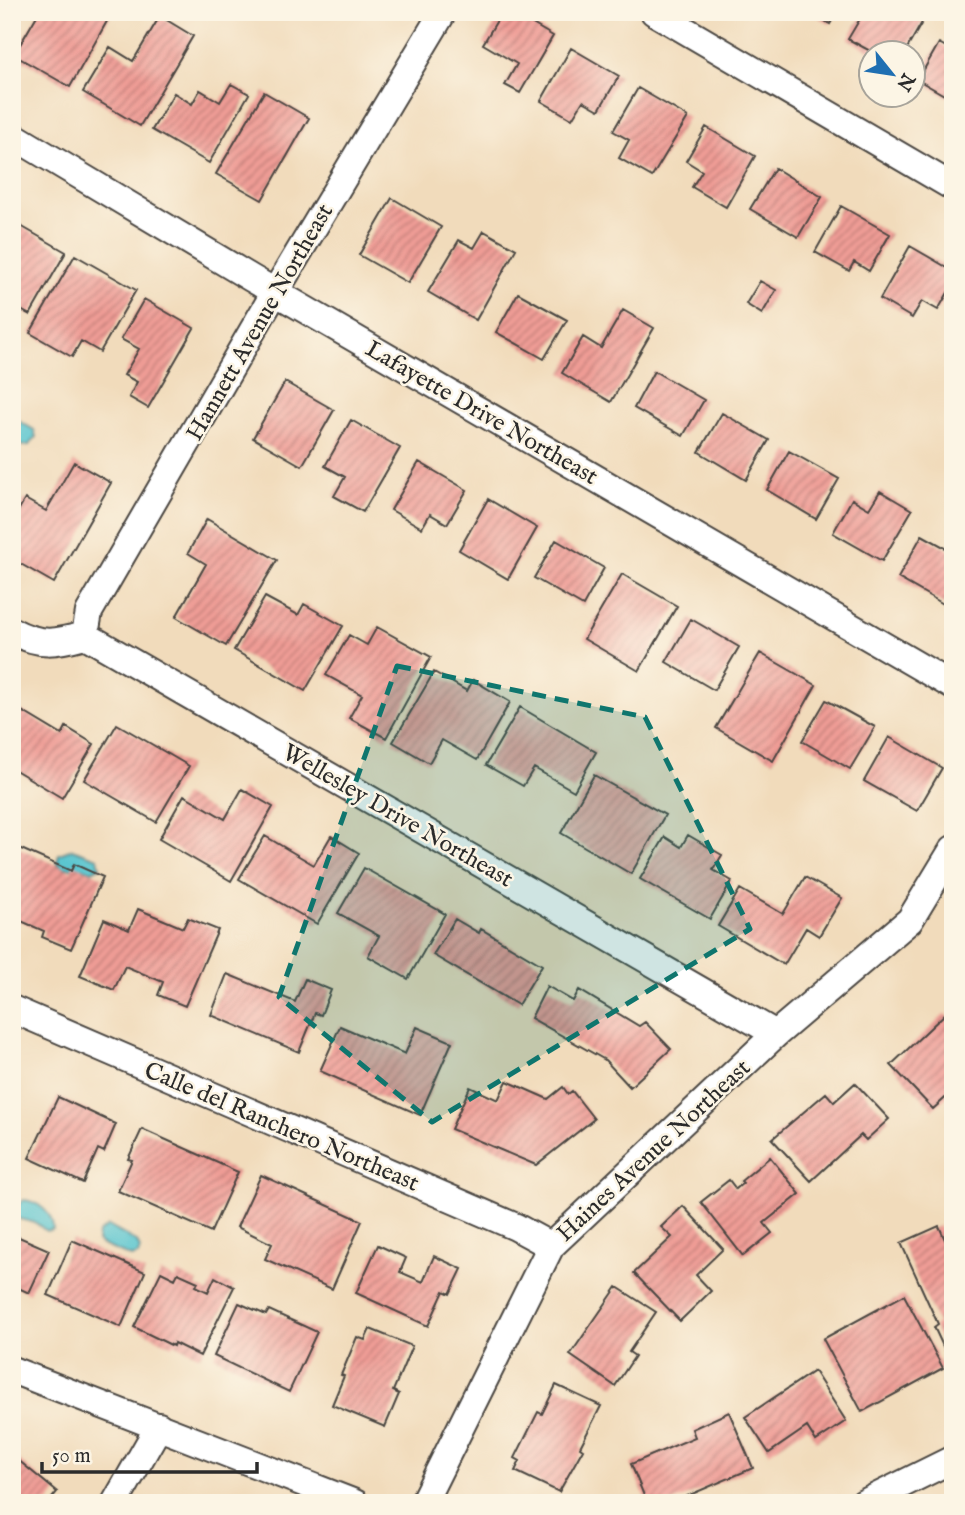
<svg xmlns="http://www.w3.org/2000/svg" width="965" height="1515" viewBox="0 0 965 1515" font-family="'IM FELL English',serif">
	<style>
		.water { fill: #58c5cf; stroke: #42787d; stroke-width: 2 }
		.building { fill: url(#building-hatch) }
		.lines { fill: none; stroke-linecap: round; stroke-linejoin: round }
		.minor-casing { stroke: #494541; stroke-width: 30 }
		.minor { stroke: #fff; stroke-width: 26 }
		.marked { fill: #0f766e; fill-opacity: 0.2; stroke: #0f766e; stroke-width: 5; stroke-dasharray: 14 9; stroke-linejoin: round }
		.labels { text-anchor: middle; stroke-width: 5; stroke-linejoin: round; paint-order: stroke }
		.street-label { font-size: 24px; fill: #2b2b2b; stroke: #fcf5e5 }
	</style>
	<defs>
		<pattern id="building-hatch" width="6" height="6" patternUnits="userSpaceOnUse" patternTransform="scale(1.75)"><rect width="6" height="6" fill="#ef9c95"/><path d="M-1 1l2-2M0 6l6-6M5 7l2-2" fill="none" stroke="#c27f7a"/></pattern>
	</defs>
	<rect width="100%" height="100%" fill="#fcf5e5"/>
	<filter id="ink" filterUnits="userSpaceOnUse"><feTurbulence type="fractalNoise" baseFrequency=".0143" numOctaves="2"/><feDisplacementMap in="SourceGraphic" scale="14" xChannelSelector="R" yChannelSelector="G"/><feConvolveMatrix kernelMatrix="1 2 1 2 8 2 1 2 1" color-interpolation-filters="sRGB"/></filter>
	<filter id="wash" filterUnits="userSpaceOnUse"><feTurbulence type="fractalNoise" baseFrequency=".00686" numOctaves="4" result="noise"/><feDisplacementMap in="SourceGraphic" scale="28" xChannelSelector="R" yChannelSelector="G"/><feGaussianBlur stdDeviation="1.57" result="paint"/><feColorMatrix in="noise" values="0 0 0 0 0 0 0 0 0 0 0 0 0 0 0 0 0 1.4 0 .05"/><feComposite in="paint" operator="in"/></filter>
	<g filter="url(#wash)">
		<rect width="100%" height="100%" fill="#f1dbbb"/>
		<path class="water" d="M12 417 34 430 36 437 29 445 22 446 12 439Z
			M72 849 98 858 100 867 92 871 83 868H62L57 862 59 854Z
			M23 1200C38 1201 53 1213 53 1229L46 1231 36 1223 15 1218 14 1209Z
			M108 1226 137 1242 140 1249 138 1255 131 1257 100 1244 97 1241 98 1233Z"/>
		<g id="blocks">
			<path class="building" d="M12 12H23L12 31Z
				M39 12H103L110 16 70 87 14 55Z
				M502 12H512L553 36 520 93 505 85 517 64 483 44Z
				M810 12H837L830 24Z
				M864 12H928L905 52H872L848 39Z
				M160 16 193 36 140 126 83 92 110 47 133 61Z
				M939 43 953 51V100L918 80Z
				M571 48 619 76 599 110 583 101 572 119 541 101Z
				M231 84 249 94 209 163 152 130 174 93 192 104 200 90 220 102Z
				M638 88 688 117 652 177 619 158 629 140 613 131Z
				M264 92 309 118 262 200 216 174Z
				M706 127 755 156 726 207 692 187 702 171 686 161Z
				M775 168 822 197 798 237 750 209Z
				M392 198 441 227 408 283 359 255Z
				M841 206 890 234 869 271 854 262 849 271 815 252Z
				M12 221 66 252 30 315 12 305Z
				M484 231 516 249 476 320 428 292 459 240 474 248Z
				M910 246 953 271V284L938 310 922 301 912 318 880 299Z
				M75 255 136 290 100 352 81 341 72 357 30 333Z
				M760 281 776 290 762 314 746 304Z
				M518 293 567 320 544 359 496 332Z
				M144 299 194 328 148 408 129 397 137 382 124 375 139 349 121 339Z
				M623 310 654 328 611 402 562 373 583 337 601 348Z
				M654 371 704 400 683 436 634 408Z
				M285 382 334 410 302 466 253 438Z
				M722 413 769 440 746 480 699 452Z
				M351 420 400 448 363 512 334 496 345 477 325 466Z
				M789 451 839 479 816 519 767 490Z
				M74 462 111 483 54 583 12 559V521L25 499 46 511Z
				M419 462 467 490 447 524 430 514 422 528 391 510Z
				M880 491 912 510 882 561 833 533 852 499 869 509Z
				M488 499 537 528 508 579 459 550Z
				M207 519 277 560 226 646 176 617 206 564 188 553Z
				M922 535 953 552V596L947 606 898 578Z
				M556 540 604 568 583 606 534 578Z
				M622 574 677 606 639 671 584 639Z
				M265 597 298 615 304 604 343 626 305 691 234 650Z
				M691 619 739 647 714 690 666 662Z
				M377 627 431 657 386 738 349 718 362 695 326 675 349 635 367 645Z
				M760 653 816 685 773 761 716 728Z
				M434 672 467 691 473 680 510 702 477 760 442 740 429 763 393 742Z
				M826 700 875 727 850 769 802 741Z
				M12 705 62 735 66 727 94 744 62 798 12 768Z
				M520 707 596 752 574 791 534 768 523 786 486 765Z
				M117 724 189 766 156 822 84 780Z
				M889 737 942 768 917 811 864 781Z
				M594 775 665 815 631 874 561 833Z
				M242 789 273 807 231 881 159 839 184 795 225 819Z
				M688 835 722 855 713 870 732 881 710 919 640 879 665 837 681 847Z
				M265 836 314 865 331 836 359 853 317 924 239 879Z
				M12 845 71 871 74 864 103 877 71 949 42 937 44 931 12 917Z
				M364 868 445 914 408 979 368 956 379 936 338 913Z
				M805 877 842 898 819 936 806 928 784 965 718 926 740 889 783 914Z
				M138 909 183 928 188 918 218 930 185 1006 158 995 163 982 125 966 114 990 80 976 104 919 129 930Z
				M455 919 479 933 481 929 542 965 518 1005 433 955Z
				M227 974 295 1002 305 979 331 990 321 1015 315 1013 299 1052 211 1015Z
				M547 986 573 1001 579 990 639 1026 645 1022 671 1049 630 1087 605 1060 531 1018Z
				M945 1014 953 1022V1091L933 1109 891 1065Z
				M340 1026 405 1054 417 1027 452 1042 420 1115 320 1071Z
				M507 1081 548 1099 563 1087 568 1094 572 1091 594 1119 536 1165 451 1129 470 1087 498 1100Z
				M855 1083 889 1119 866 1140 861 1135 811 1181 772 1139 826 1093 834 1102Z
				M58 1097 116 1124 104 1152 98 1149 83 1183 29 1158Z
				M142 1129 238 1172 211 1232 118 1191 132 1160 128 1159Z
				M770 1157 800 1194 764 1223 772 1233 743 1256 701 1202 729 1180 736 1189 743 1183 741 1181Z
				M261 1175 362 1221 332 1289 265 1259 272 1244 237 1227Z
				M683 1206 723 1249 696 1275 711 1291 680 1321 634 1273 672 1237 661 1227Z
				M939 1226 946 1242 953 1238V1355L948 1357 934 1327 938 1324 901 1243Z
				M12 1234 49 1250 29 1293 12 1285Z
				M72 1240 145 1272 121 1327 48 1295Z
				M378 1245 406 1258 400 1272 423 1282 434 1256 462 1269 450 1294 444 1291 428 1326 356 1293Z
				M161 1272 175 1279 178 1273 198 1282 196 1286 208 1292 215 1277 234 1287 200 1356 174 1343 173 1346 134 1327Z
				M617 1287 656 1312 629 1352 635 1356 615 1386 570 1355Z
				M904 1295 943 1368 862 1412 823 1339Z
				M239 1303 266 1315 269 1310 317 1332 289 1392 214 1356Z
				M370 1329 412 1346 393 1391 399 1394 385 1427 332 1405 344 1376 341 1375 357 1337 365 1340Z
				M814 1371 846 1421 816 1441 807 1427 769 1453 745 1417Z
				M556 1385 601 1406 580 1447 583 1449 559 1492 515 1471 520 1461 515 1458 538 1412 542 1414Z
				M729 1412 753 1468 671 1503H647L631 1464 695 1437 692 1429Z
				M12 1455 57 1492 48 1503H12Z"/>
		</g>
	</g>
	<g filter="url(#ink)">
		<use href="#blocks" fill-opacity="0" stroke="#494541" stroke-width="2"/>
		<g class="lines">
			<g class="minor-casing">
				<path id="minor" d="M654 12 953 187
					M12 135 251 278 953 686
					M12 631C40 646 56 643 85 635L776 1034
					M85 635 89 612 275 292 443 12
					M12 1009 516 1227 551 1246
					M12 1370 355 1503
					M115 1503 159 1426
					M423 1503 551 1246 776 1034 910 920 953 849
					M864 1503 953 1459"/>
			</g>
			<use href="#minor" class="minor"/>
		</g>
	</g>
	<path class="marked" d="M397 666 645 717 750 929 432 1122 279 997Z"/>
	<g class="labels">
		<g class="street-label">
			<text transform="translate(259 322) rotate(-60)" y="8">Hannett Avenue Northeast</text>
			<text transform="translate(482 412) rotate(30)" y="8">Lafayette Drive Northeast</text>
			<text transform="translate(398 815) rotate(30)" y="8">Wellesley Drive Northeast</text>
			<text transform="translate(282 1126) rotate(23)" y="8">Calle del Ranchero Northeast</text>
			<text transform="translate(653 1150) rotate(-43)" y="8">Haines Avenue Northeast</text>
		</g>
	</g>
	<rect width="965" height="1515" fill="none" stroke="#fcf5e5" stroke-width="42"/>
	<g transform="translate(892 74) rotate(120)"><circle r="33" fill="#fcf5e5" stroke="#a8a49b" stroke-width="2"/>
	<path d="M0-5L12 26L0 18L-12 26Z" fill="#1f6fb2"/>
	<text y="-10" font-size="19" font-weight="bold" text-anchor="middle" fill="#2b2b2b">N</text>
	</g>
	<path d="M42 1462v10h215v-10" fill="none" stroke="#2b2b2b" stroke-width="3.5"/>
	<text x="52" y="1462" font-size="21" fill="#2b2b2b" stroke="#fcf5e5" stroke-width="5" paint-order="stroke">50 m</text>
</svg>
